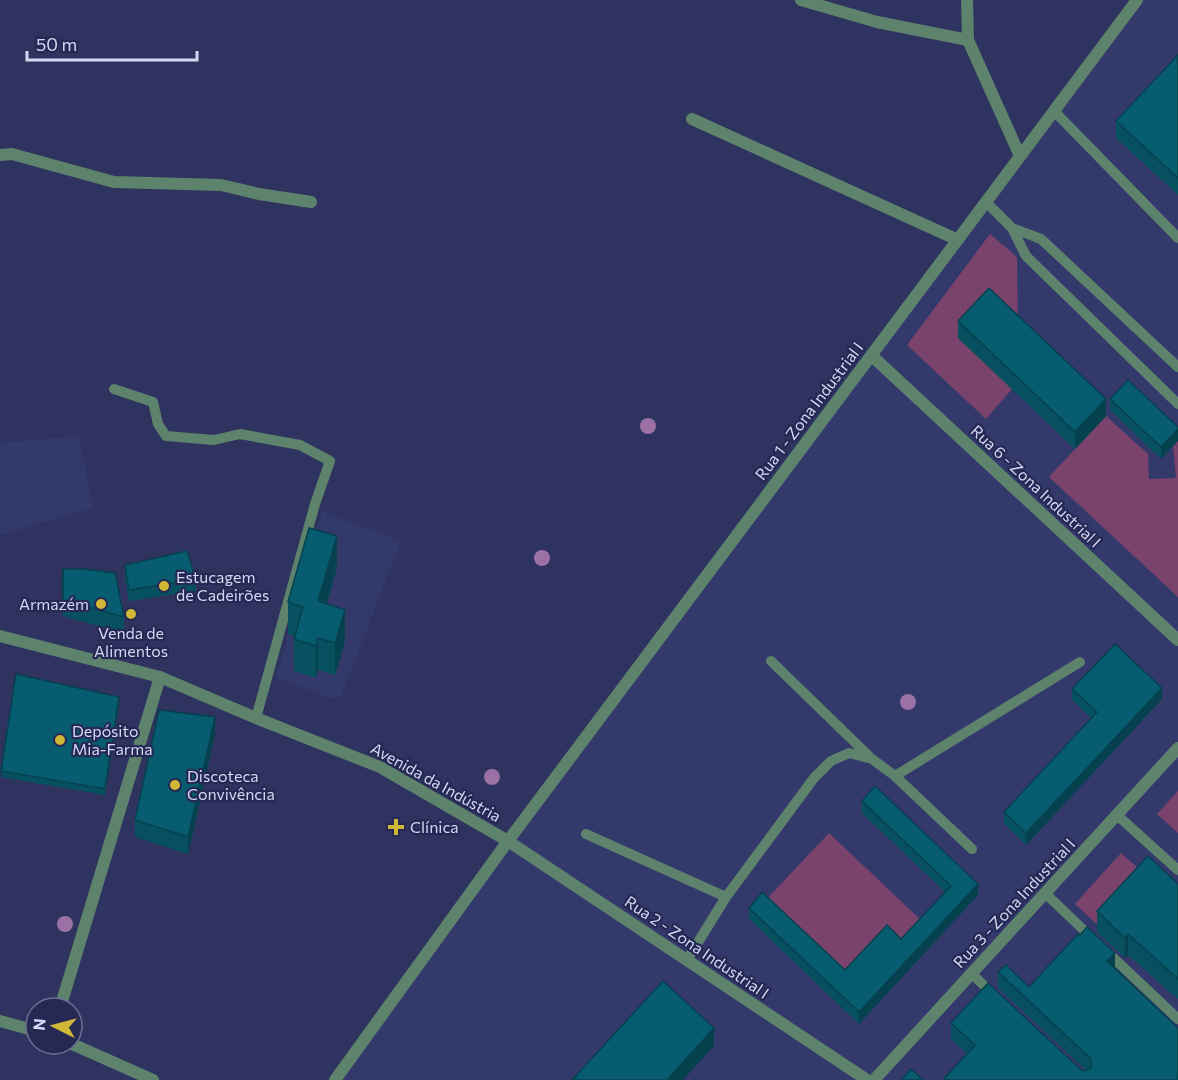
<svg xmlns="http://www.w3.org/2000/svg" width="1178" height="1080" viewBox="0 0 1178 1080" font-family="Commissioner,sans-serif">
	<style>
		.built { fill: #34396c }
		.green { fill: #7a436c }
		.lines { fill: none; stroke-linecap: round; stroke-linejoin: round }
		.service { stroke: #5e836c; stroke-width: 10 }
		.minor { stroke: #5e836c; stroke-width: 12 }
		.tertiary { stroke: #5e836c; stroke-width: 12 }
		.tree { fill: #9c71a6 }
		.wall { fill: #06505f }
		.shaded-wall { fill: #05414e }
		.building { fill: #075d6f; stroke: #05414e; stroke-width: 1.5 }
		.poi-dot { fill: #d1b736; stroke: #252954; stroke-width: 2 }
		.labels { text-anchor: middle; stroke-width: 4.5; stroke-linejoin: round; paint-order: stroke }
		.street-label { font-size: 16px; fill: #d3d8f4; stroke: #252954 }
		.poi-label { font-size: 16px; fill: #d3d8f4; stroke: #252954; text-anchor: start }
	</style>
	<rect width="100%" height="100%" fill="#2f335f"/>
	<path class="built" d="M1137 0H1178V1080H335Z
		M79 436 93 508 0 535V443Z
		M322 511 401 541 345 686 341 695 335 698 328 697 276 678Z"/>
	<path class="green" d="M990 234 1017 257 1018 332 1012 389 986 419 907 345Z
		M1106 416 1148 454 1149 479 1176 478 1173 446 1178 441V597L1049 477Z
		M1178 791V833L1157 814Z
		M829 833 926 925 845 982 762 904Z
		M1121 853 1148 877 1101 928 1075 904Z"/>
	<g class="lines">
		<path class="service" d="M1054 111 1178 238
			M986 202 1012 228 1026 256 1178 404
			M1012 228 1041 239 1178 367
			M114 389 153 402 158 424 166 436 214 440 240 434 300 445 330 461 315 504 256 718
			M771 661 872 759
			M895 776 1080 662
			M1117 815 1178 870
			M586 834 726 897
			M1045 893 1093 939
			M1106 951 1178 1019
			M687 960 726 897 814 778 831 761 849 753 872 759 895 776 972 849
			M971 973 995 996"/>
		<path class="minor" d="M801 0 877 22 968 40
			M967 0 968 40 1020 156
			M692 119 958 240
			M0 155 12 154 114 182 221 185 259 194 311 202
			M871 355 1178 640
			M60 1008 160 677
			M0 1021 36 1031
			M72 1044 153 1080
			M867 1080 508 841 1137 0
			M874 1080 1178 748"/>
		<path class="tertiary" d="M0 636 160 677 256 718 380 767 508 841 335 1080"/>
	</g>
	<g class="tree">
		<circle cx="648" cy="426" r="8"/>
		<circle cx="542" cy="558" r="8"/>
		<circle cx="908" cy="702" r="8"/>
		<circle cx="492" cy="777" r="8"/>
		<circle cx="65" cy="924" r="8"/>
	</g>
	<path class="wall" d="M1178 55V195L1116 138V121Z
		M958 321 1106 416 1075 449 958 338Z
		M1110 399 1178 427 1161 459 1110 410Z
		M125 565 196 579V591L129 601 125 577Z
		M337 567 327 604 345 641 335 675 318 670 316 678 294 671V639L295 636 288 634V602Z
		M63 569 124 617V633L63 616Z
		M1072 689 1162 699 1026 845 1004 824V812L1091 718 1072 700Z
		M119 702 105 795 1 777V771Z
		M215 734 188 854 135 837V820Z
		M862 801 978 895 859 1024 749 919V908L845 970 901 939 945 892 862 813Z
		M1178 884V999L1128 955 1125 958 1097 932V911Z
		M1115 968 1178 1080H943L967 1054 951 1039V1023L1084 1071 1086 1070 998 988V972L1029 987Z"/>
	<path class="shaded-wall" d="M1106 399V416L1075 449V432Z
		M1178 429V441L1161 459V447Z
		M337 536V567L318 633V601Z
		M345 610V641L335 675V643Z
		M318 638V670L316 678V646Z
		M1162 688V699L1026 845V833Z
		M119 697V702L105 795V789Z
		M215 717V734L188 854V837Z
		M978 884V895L859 1024V1012Z
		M1128 934V955L1125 958V938Z
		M1115 953V969L1107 961Z
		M714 1028V1046L683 1080H667Z"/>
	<path class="building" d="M1178 55V178L1116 121Z
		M989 288 1106 399 1075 432 958 321Z
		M1128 380 1178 427V429L1161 447 1110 399Z
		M309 528 337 536 318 601 345 610 335 643 318 638 316 646 294 639 303 607 288 602Z
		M187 551 196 579 129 590 125 565Z
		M63 569H84L115 573 124 617 63 600Z
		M1115 644 1162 688 1026 833 1004 812 1097 712 1072 689Z
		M16 674 119 697 105 789 1 771Z
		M159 710 215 717 188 837 135 820Z
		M875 786 978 884 859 1012 749 908 762 892 845 970 887 925 901 939 951 886 862 801Z
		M1148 856 1178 884V979L1128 934 1125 938 1097 911Z
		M1087 927 1115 953 1107 961 1178 1028V1080H943L975 1045 951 1023 988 983 1080 1069 1084 1071 1090 1069 1092 1065 1090 1058 998 972 1006 965 1029 987 1078 934 1080 935Z
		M663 981 714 1028 667 1080H572Z
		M911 1069 923 1080H901Z"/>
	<g class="poi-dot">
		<circle cx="164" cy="586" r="6"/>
		<circle cx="101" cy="604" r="6"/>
		<circle cx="131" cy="614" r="6"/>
		<circle cx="60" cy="740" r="6"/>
		<circle cx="175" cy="785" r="6"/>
		<path d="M393 818h6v6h6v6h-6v6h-6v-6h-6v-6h6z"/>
	</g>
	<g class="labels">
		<g class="street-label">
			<text transform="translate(809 411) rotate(-53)" y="6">Rua 1 - Zona Industrial I</text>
			<text transform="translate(1036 486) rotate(43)" y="6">Rua 6 - Zona Industrial I</text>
			<text transform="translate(436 782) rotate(29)" y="6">Avenida da Indústria</text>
			<text transform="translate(1014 903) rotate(-47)" y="6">Rua 3 - Zona Industrial I</text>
			<text transform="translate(697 947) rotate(34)" y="6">Rua 2 - Zona Industrial I</text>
		</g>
		<g class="poi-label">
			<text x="176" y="583">Estucagem<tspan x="176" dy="18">de Cadeirões</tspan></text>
			<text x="89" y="610" text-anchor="end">Armazém</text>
			<text x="131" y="639" text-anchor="middle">Venda de<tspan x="131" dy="18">Alimentos</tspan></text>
			<text x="72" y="737">Depósito<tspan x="72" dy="18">Mia-Farma</tspan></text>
			<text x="187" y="782">Discoteca<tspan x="187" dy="18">Convivência</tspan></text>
			<text x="410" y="833">Clínica</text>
		</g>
	</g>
	<g transform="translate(54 1026) rotate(276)"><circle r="28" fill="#252954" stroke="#6b6f94" stroke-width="1.5"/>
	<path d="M0-4.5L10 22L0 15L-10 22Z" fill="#d1b736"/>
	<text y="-9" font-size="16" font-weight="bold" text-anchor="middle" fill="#d3d8f4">N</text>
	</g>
	<path d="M27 51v9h170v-9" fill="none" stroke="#d3d8f4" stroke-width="3"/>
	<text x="36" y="51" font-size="18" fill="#d3d8f4" stroke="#252954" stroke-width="4.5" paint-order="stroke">50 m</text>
</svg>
